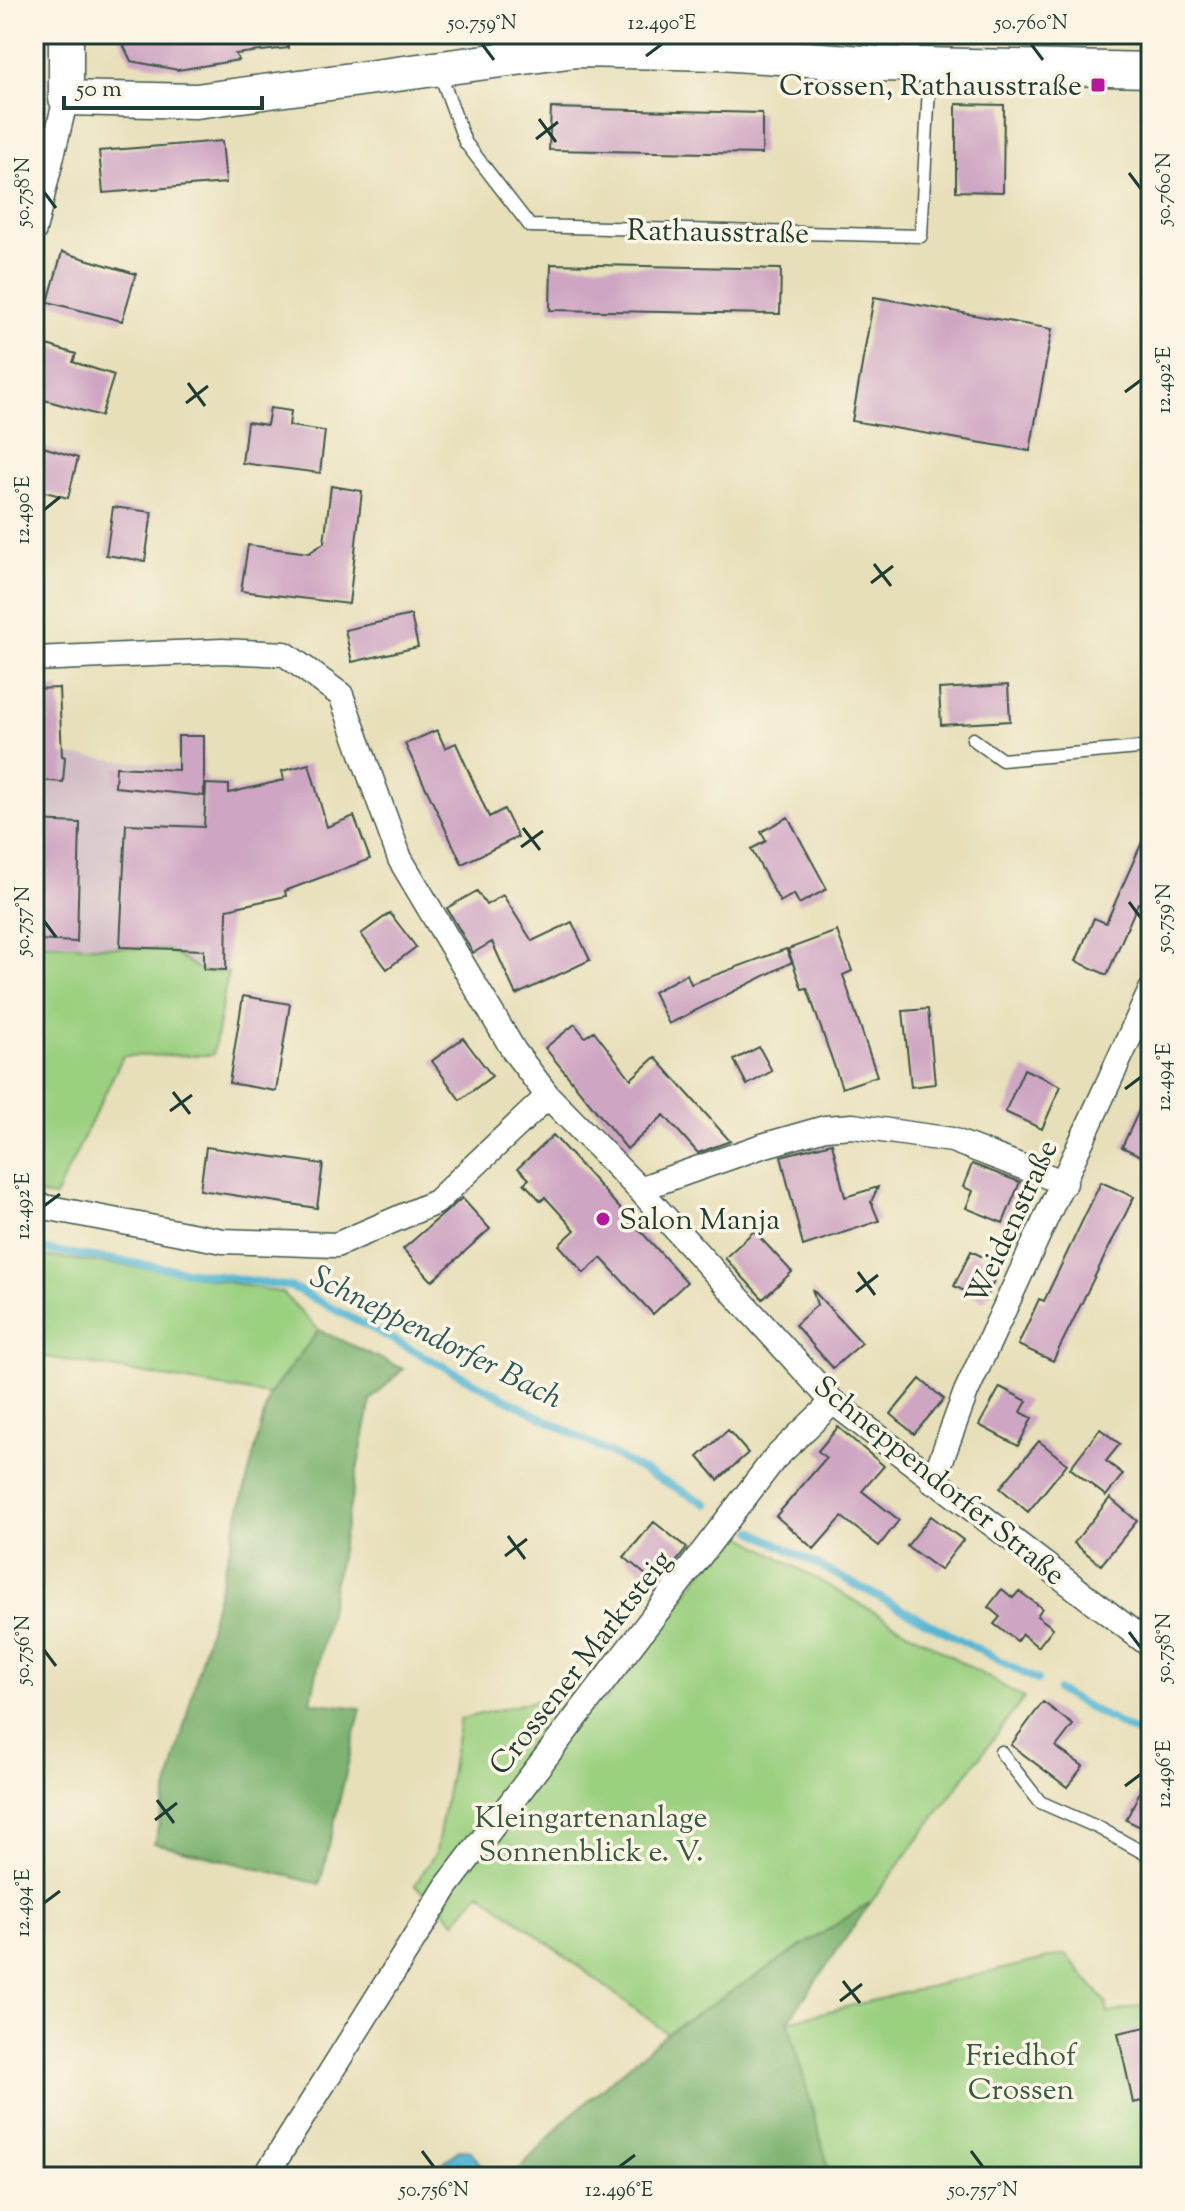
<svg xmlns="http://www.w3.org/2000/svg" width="1185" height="2211" viewBox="0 0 1185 2211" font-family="'Sorts Mill Goudy',serif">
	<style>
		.built { fill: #f7cfd2 }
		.industrial { fill: #d2bdc6 }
		.green { fill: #9cd081; stroke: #5e865a; stroke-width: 2 }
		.forest { fill: #7db26f; stroke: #4e7852; stroke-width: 2 }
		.water { fill: #54b6d3; stroke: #3a7a84; stroke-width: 2 }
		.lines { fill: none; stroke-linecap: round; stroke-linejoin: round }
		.stream { stroke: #54b6d3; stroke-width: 8 }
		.building { fill: #cea5c2 }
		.lane-casing { stroke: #3d5548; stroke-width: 15 }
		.street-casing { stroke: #3d5548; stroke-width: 27 }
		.secondary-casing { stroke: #3d5548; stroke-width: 37 }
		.lane { stroke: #fff; stroke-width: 12 }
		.street { stroke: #fff; stroke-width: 24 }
		.secondary { stroke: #fff; stroke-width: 34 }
		.ticks { fill: none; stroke: #1f3d34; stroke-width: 3 }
		.poi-dot { fill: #b5179e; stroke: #fcf5e5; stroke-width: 3 }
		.labels { text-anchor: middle; stroke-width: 7; stroke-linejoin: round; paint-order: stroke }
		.poi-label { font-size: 30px; fill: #1f3d34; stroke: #fcf5e5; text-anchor: end }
		.street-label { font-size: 30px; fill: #1f3d34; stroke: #fcf5e5 }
		.park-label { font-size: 30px; fill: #385a43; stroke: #fcf5e5 }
		.water-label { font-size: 32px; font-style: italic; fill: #2c5b5c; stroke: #fcf5e5 }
		.neatline { fill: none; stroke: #1f3d34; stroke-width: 3 }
		.ticks-label { font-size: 20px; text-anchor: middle; fill: #1f3d34 }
	</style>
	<rect width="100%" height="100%" fill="#fcf5e5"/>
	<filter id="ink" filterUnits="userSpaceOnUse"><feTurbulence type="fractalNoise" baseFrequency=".0125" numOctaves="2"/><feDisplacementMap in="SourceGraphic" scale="16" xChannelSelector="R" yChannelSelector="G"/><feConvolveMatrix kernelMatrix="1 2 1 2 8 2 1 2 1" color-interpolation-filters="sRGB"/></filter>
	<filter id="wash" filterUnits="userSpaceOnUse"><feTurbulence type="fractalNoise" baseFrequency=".006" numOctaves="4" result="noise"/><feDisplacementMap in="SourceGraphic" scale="32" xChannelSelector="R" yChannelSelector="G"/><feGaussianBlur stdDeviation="1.8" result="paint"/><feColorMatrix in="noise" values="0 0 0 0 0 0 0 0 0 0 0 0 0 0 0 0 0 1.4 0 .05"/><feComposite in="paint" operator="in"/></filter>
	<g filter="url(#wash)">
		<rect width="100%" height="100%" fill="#e7dfb9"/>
		<path class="built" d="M34 34H48L49 92 34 91Z"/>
		<path class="industrial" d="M34 752 200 768 208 780 231 784 228 972H203L168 950 34 943Z"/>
		<path class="green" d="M34 943 168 950 203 972H228L213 1055 123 1056 55 1197 34 1194Z
			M34 1255 170 1271 283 1293 319 1330 269 1395 34 1355Z
			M733 1531 1024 1698 871 1902 667 2033 480 1892 455 1922 415 1885 436 1852 460 1719 583 1689 604 1703Z
			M1065 1954 1106 2002 1108 2014 1151 2002V2177H831L788 2021Z"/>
		<path class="forest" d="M319 1330 403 1369 371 1400 311 1702 361 1708 320 1884 154 1843 269 1395Z
			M871 1902 788 2021 831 2177H512L565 2120 667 2033Z"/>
		<path class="water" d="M459 2150 471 2151 482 2167 478 2177H425Z"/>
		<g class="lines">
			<path class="stream" d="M34 1248 292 1287 707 1504
				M753 1531 1037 1680
				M1058 1691 1151 1741"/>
		</g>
		<g id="blocks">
			<path class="building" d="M118 34H287L288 48 235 54 239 60 178 70 131 61Z
				M956 104 1004 105 1003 192 956 191Z
				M551 108 762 113V154L549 150Z
				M222 141 226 183 103 193 99 151Z
				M62 252 136 274 122 321 48 302Z
				M551 264 781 269 780 314 550 310Z
				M874 297 1052 329 1030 451 852 421Z
				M37 342 76 354 73 362 114 375 101 416 34 397Z
				M270 408 291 411 289 426 325 431 320 473 242 463 247 422 267 425Z
				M34 444 78 458 68 498 34 489Z
				M331 486 362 491 349 604 241 591 248 545 309 553 324 543Z
				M113 507 152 512 145 561 106 555Z
				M411 615 418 647 352 662 345 630Z
				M1008 685 1010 721 941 725 939 689Z
				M59 688 62 756 65 757 63 782 34 780V689Z
				M437 730 445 748 456 743 489 817 504 809 518 837 462 864 405 744Z
				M178 736H204V796L115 787 116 767 178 770Z
				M309 764 327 827 354 816 370 859 285 891 286 896 227 909 226 970 204 969V950L120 947 126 824 204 827 206 784 229 785V793L284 780 282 771Z
				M788 817 827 889 799 904 794 894 780 902 751 849 766 841 761 832Z
				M34 821 80 823 77 942 34 940Z
				M1151 822V909L1138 903 1107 975 1076 961 1094 918 1106 923Z
				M477 891 486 905 503 895 532 941 572 922 590 960 516 995 492 942 473 953 447 908Z
				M390 913 416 947 387 969 361 934Z
				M837 931 852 971 843 975 877 1076 842 1088 807 988 802 989 788 949Z
				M786 949 792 962 669 1024 653 992 687 974 691 984Z
				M243 996 290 1004 276 1091 229 1083Z
				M928 1009 935 1084 911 1087 903 1011Z
				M575 1024 585 1037 594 1031 631 1079 655 1057 730 1141 698 1153 664 1115 627 1149 545 1048Z
				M463 1038 492 1076 460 1100 432 1061Z
				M759 1047 772 1071 747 1085 734 1060Z
				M1024 1069 1061 1086 1042 1129 1005 1112Z
				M1151 1085V1161L1122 1147Z
				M553 1135 687 1282 653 1314 601 1258 584 1273 559 1245 575 1230 545 1197 541 1201 524 1183 529 1179 518 1168Z
				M832 1143 845 1197 878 1187 871 1202 879 1221 803 1246 781 1156Z
				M206 1147 323 1164 317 1208 200 1190Z
				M972 1164 1020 1182 1003 1223 966 1208 973 1191 963 1187Z
				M1101 1182 1134 1197 1053 1361 1018 1345 1039 1299 1044 1301Z
				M462 1198 490 1229 432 1281 403 1249Z
				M754 1231 792 1272 763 1299 725 1258Z
				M971 1251 1001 1266 985 1301 954 1286Z
				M812 1289 862 1343 833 1368 795 1325 817 1305Z
				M920 1379 944 1399 914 1434 891 1414Z
				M1000 1387 1027 1401 1021 1412 1032 1418 1018 1446 979 1425Z
				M838 1427 884 1466 862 1491 899 1520 879 1546 842 1517 814 1549 776 1516 826 1458 818 1451Z
				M1100 1429 1120 1444 1106 1461 1123 1474 1106 1496 1070 1468Z
				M728 1430 748 1453 718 1480 698 1457Z
				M1039 1441 1067 1464 1028 1512 1000 1488Z
				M1110 1498 1137 1521 1101 1565 1074 1543Z
				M931 1516 963 1540 940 1570 907 1546Z
				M654 1522 687 1548 658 1585 624 1557Z
				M1002 1589 1013 1598 1019 1591 1042 1608 1037 1616 1053 1628 1038 1647 1022 1634 1017 1641 994 1624 1000 1617 988 1607Z
				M1043 1702 1073 1725 1056 1747 1083 1766 1067 1787 1011 1745Z
				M1151 1769V1832L1126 1820Z
				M1151 2026V2099L1133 2103 1118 2033Z"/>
		</g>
	</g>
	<g filter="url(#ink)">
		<use href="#blocks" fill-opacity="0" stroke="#3d5548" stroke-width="2"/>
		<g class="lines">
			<g class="lane-casing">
				<path id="lane" d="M439 71 465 142 530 226 921 236 930 68
					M973 739 1002 760 1151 747
					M1001 1752 1040 1802 1099 1828 1151 1857"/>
			</g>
			<g class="street-casing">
				<path id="street" d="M34 230 66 98
					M34 659 222 651 285 654 341 695 400 859 514 1051 548 1096 639 1189 833 1402 1151 1646
					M639 1189 762 1146 825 1128 853 1126 952 1140 1065 1183
					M34 1205 223 1241 336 1245 436 1202 548 1096
					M933 1482 966 1392 1151 990
					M265 2177 447 1886 774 1459 833 1402"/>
			</g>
			<g class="secondary-casing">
				<path id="secondary" d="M66 34V98L196 101 576 50 720 53 879 64 1151 70"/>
			</g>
			<use href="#lane" class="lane"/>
			<use href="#street" class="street"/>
			<use href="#secondary" class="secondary"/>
		</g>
	</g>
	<path class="ticks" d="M482 44 494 60M1031 44 1043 60M646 56 662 44M539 119 556 142M536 139 558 122M1129 173 1141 189M44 192 56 208M188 383 205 406M1125 392 1141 380M186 403 208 386M44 510 60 497M874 564 891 586M871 583 893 566M523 828 540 850M521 847 543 831M1129 902 1141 918M44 921 56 937M1125 1089 1141 1077M173 1092 190 1114M170 1111 192 1095M44 1206 60 1194M858 1272 875 1295M856 1292 878 1275M508 1536 525 1559M505 1556 527 1539M1129 1632 1141 1648M44 1650 56 1666M1125 1786 1141 1774M157 1800 174 1823M155 1820 177 1803M44 1903 60 1891M843 1981 860 2003M840 2001 862 1984M422 2151 434 2167M971 2151 983 2167M619 2167 635 2155"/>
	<g class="poi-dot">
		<rect x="1090" y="77" width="16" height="16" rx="4"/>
		<circle cx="603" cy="1219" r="8"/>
	</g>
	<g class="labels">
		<g class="poi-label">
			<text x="1082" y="95">Crossen, Rathausstraße</text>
			<text x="619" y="1229" text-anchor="start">Salon Manja</text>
		</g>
		<g class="street-label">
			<text transform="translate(718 231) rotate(1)" y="10">Rathausstraße</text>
			<text transform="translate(1011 1222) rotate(-65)" y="10">Weidenstraße</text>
			<text transform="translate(940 1480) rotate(39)" y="10">Schneppendorfer Straße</text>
			<text transform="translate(580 1662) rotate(-52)" y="10">Crossener Marktsteig</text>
		</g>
		<g class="park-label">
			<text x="591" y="1827">Kleingartenanlage<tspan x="591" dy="34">Sonnenblick e. V.</tspan></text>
			<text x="1021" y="2065">Friedhof<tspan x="1021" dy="34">Crossen</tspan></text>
		</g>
		<g class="water-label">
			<text transform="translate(437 1336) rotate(27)" y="11">Schneppendorfer Bach</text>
		</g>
	</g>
	<rect width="1185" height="2211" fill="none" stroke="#fcf5e5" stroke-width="88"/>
	<path d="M64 96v12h198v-12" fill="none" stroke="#1f3d34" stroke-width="4"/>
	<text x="76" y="96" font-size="24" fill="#1f3d34" stroke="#fcf5e5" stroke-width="6" paint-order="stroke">50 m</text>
	<rect x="44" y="44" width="1097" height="2123" class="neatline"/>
	<g class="ticks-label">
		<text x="482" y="29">50.759°N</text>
		<text x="662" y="29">12.490°E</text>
		<text x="1031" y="29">50.760°N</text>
		<text transform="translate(1163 189) rotate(-90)" y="7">50.760°N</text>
		<text transform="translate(22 192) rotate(-90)" y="7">50.758°N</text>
		<text transform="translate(1163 380) rotate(-90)" y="7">12.492°E</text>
		<text transform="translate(22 510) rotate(-90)" y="7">12.490°E</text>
		<text transform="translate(1163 918) rotate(-90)" y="7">50.759°N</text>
		<text transform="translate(22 921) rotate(-90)" y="7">50.757°N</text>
		<text transform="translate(1163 1077) rotate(-90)" y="7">12.494°E</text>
		<text transform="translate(22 1206) rotate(-90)" y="7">12.492°E</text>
		<text transform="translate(1163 1648) rotate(-90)" y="7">50.758°N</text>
		<text transform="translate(22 1650) rotate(-90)" y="7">50.756°N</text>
		<text transform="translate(1163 1774) rotate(-90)" y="7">12.496°E</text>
		<text transform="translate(22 1903) rotate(-90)" y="7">12.494°E</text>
		<text x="434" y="2196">50.756°N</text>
		<text x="619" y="2196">12.496°E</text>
		<text x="983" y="2196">50.757°N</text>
	</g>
</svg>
